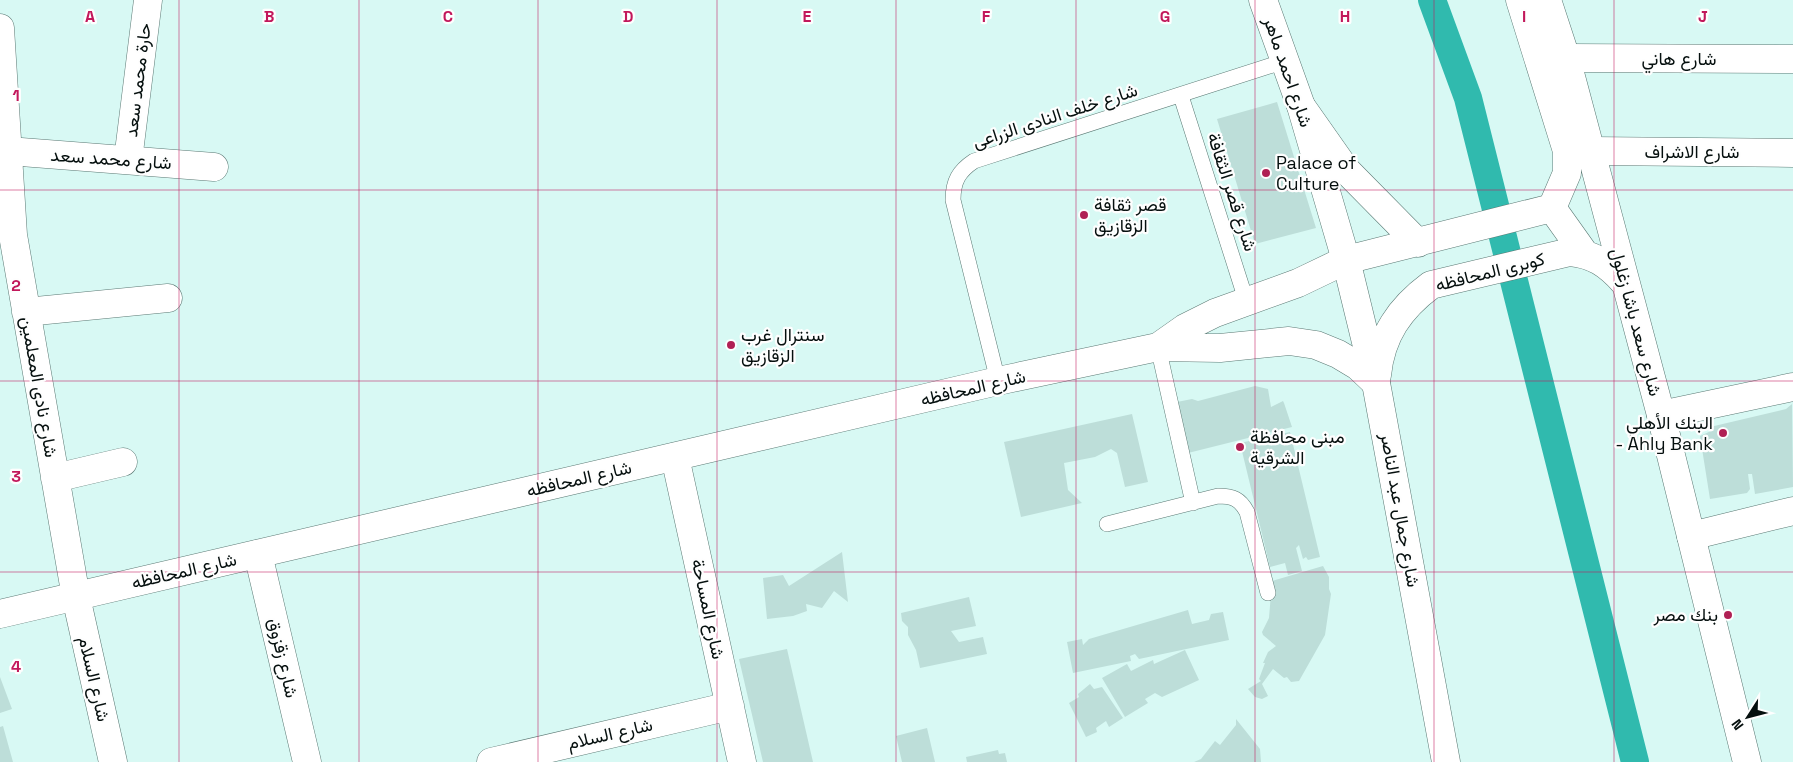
<svg xmlns="http://www.w3.org/2000/svg" width="1793" height="762" viewBox="0 0 1793 762" font-family="'Space Grotesk',Vazirmatn,sans-serif">
	<style>
		.lines { fill: none; stroke-linecap: round; stroke-linejoin: round }
		.canal { stroke: #30baae; stroke-width: 28 }
		.building { fill: #bdded9 }
		.service-casing { stroke: #5b7974; stroke-width: 16 }
		.minor-casing { stroke: #5b7974; stroke-width: 29 }
		.primary-casing { stroke: #5b7974; stroke-width: 29 }
		.trunk-casing { stroke: #5b7974; stroke-width: 29 }
		.service { stroke: #fff; stroke-width: 15 }
		.minor { stroke: #fff; stroke-width: 28 }
		.primary { stroke: #fff; stroke-width: 28 }
		.trunk { stroke: #fff; stroke-width: 28 }
		.grid { fill: none; stroke: #c2185b; stroke-width: 1; stroke-opacity: 0.55 }
		.poi-dot { fill: #b02054; stroke: #fefefe; stroke-width: 2 }
		.labels { text-anchor: middle; stroke-width: 4.5; stroke-linejoin: round; paint-order: stroke }
		.street-label { font-size: 18px; fill: #050f0e; stroke: #fefefe }
		.poi-label { font-size: 18px; fill: #050f0e; stroke: #fefefe; text-anchor: start }
		.grid-label { font-size: 16px; text-anchor: middle; font-weight: bold; fill: #c2185b; stroke: #fefefe; stroke-width: 4.5; stroke-linejoin: round; paint-order: stroke }
	</style>
	<rect width="100%" height="100%" fill="#d8f9f4"/>
	<g class="lines">
		<path class="canal" d="M1432 0 1468 98 1635 762"/>
	</g>
	<path class="building" d="M1277 102 1316 228 1255 244 1217 119Z
		M1255 386 1268 389 1271 407 1283 401 1284 403 1292 427 1184 454 1177 402 1192 399 1198 401Z
		M1792 404 1793 487 1755 494 1752 474H1748L1750 489 1747 493 1710 499 1700 436 1711 431 1710 427 1786 409Z
		M1132 414 1148 482 1125 487 1117 453 1111 449 1095 457 1064 463 1068 490 1082 503 1021 517 1004 442Z
		M1290 432 1320 557 1308 560 1306 557 1303 559 1299 545 1296 548 1302 571 1288 575 1285 563 1270 567 1240 443Z
		M842 552 848 602 834 591 822 608 806 604 807 611 793 616 767 619 763 578 783 575 789 586Z
		M1323 566 1329 577V589L1331 594 1325 635 1299 681 1291 682 1287 677 1284 678 1273 669 1262 684 1268 696 1262 699 1255 697 1248 689 1261 681 1259 679 1265 663H1263L1268 652 1276 646 1263 635 1262 632 1269 618 1272 581Z
		M969 597 976 626 951 631 959 642 983 637 987 654 920 668 916 650 908 635V627L902 621 901 613Z
		M1188 610 1192 624 1209 620 1211 614 1223 612 1229 640 1139 659 1135 654 1130 656 1131 661 1073 673 1067 642 1082 639 1083 645 1089 639Z
		M787 649 813 762H763L739 659Z
		M1185 650 1199 680 1162 697 1155 693 1145 699 1148 703 1125 717 1102 678 1127 664 1131 671 1153 660 1154 664Z
		M0 677 12 709 0 713Z
		M1090 684 1094 689 1102 687 1123 718 1109 727 1106 721 1096 728 1097 732 1086 737 1069 703 1079 697 1078 694Z
		M1236 719 1260 749 1261 762H1194L1201 759 1215 741 1220 745 1236 725Z
		M3 726 13 762H0V727Z
		M927 728 935 762H902L896 736Z
		M998 750 999 754 1005 753 1007 762H967L966 757Z"/>
	<g class="lines">
		<g class="service-casing">
			<path id="service" d="M1181 96 1246 300
				M1158 347 1193 503
				M998 381 953 200C953 181 959 171 974 161L1285 61
				M1107 524 1218 496C1233 496 1240 499 1247 512L1268 593"/>
		</g>
		<g class="minor-casing">
			<path id="minor" d="M0 28 13 235 76 597 113 762
				M1566 58 1793 59
				M8 151 214 167
				M1590 151 1793 153
				M128 160 148 0
				M26 312 168 298
				M1661 415 1793 387
				M675 457 742 762
				M55 478 123 462
				M1691 536 1793 511
				M258 554 307 762
				M491 762 730 706"/>
		</g>
		<g class="primary-casing">
			<path id="primary" d="M1158 347 1185 328 1215 313 1298 283 1346 260 1301 106 1263 0
				M0 614 998 381 1158 347 1220 348 1289 341 1316 345 1338 354 1358 366 1376 383"/>
		</g>
		<g class="trunk-casing">
			<path id="trunk" d="M1547 0 1566 58 1661 415 1747 762
				M1301 106 1346 170 1418 243
				M1552 208 1584 253
				M1377 375C1381 335 1400 308 1431 285L1570 252C1593 254 1608 264 1624 282
				M1446 762 1376 383 1346 260 1552 208 1567 173V151L1520 0"/>
		</g>
		<use href="#service" class="service"/>
		<use href="#minor" class="minor"/>
		<use href="#primary" class="primary"/>
		<use href="#trunk" class="trunk"/>
	</g>
	<path class="grid" d="M179 0V762M359 0V762M538 0V762M717 0V762M896 0V762M1076 0V762M1255 0V762M1434 0V762M1614 0V762M0 190H1793M0 381H1793M0 572H1793"/>
	<g class="poi-dot">
		<circle cx="1266" cy="173" r="5"/>
		<circle cx="1084" cy="215" r="5"/>
		<circle cx="731" cy="345" r="5"/>
		<circle cx="1723" cy="433" r="5"/>
		<circle cx="1240" cy="447" r="5"/>
		<circle cx="1728" cy="615" r="5"/>
	</g>
	<g class="labels">
		<g class="street-label">
			<text x="1679" y="65">شارع هاني</text>
			<text transform="translate(1288 72) rotate(71)" y="6">شارع احمد ماهر</text>
			<text transform="translate(138 80) rotate(-83)" y="6">حارة محمد سعد</text>
			<text transform="translate(1055 116) rotate(-18)" y="6">شارع خلف النادى الزراعى</text>
			<text x="1692" y="158">شارع الاشراف</text>
			<text transform="translate(111 159) rotate(4)" y="6">شارع محمد سعد</text>
			<text transform="translate(1232 192) rotate(72)" y="6">شارع قصر الثقافة</text>
			<text transform="translate(1490 272) rotate(-14)" y="6">كوبرى المحافظه</text>
			<text transform="translate(1636 322) rotate(75)" y="6">شارع سعد باشا زغلول</text>
			<text transform="translate(39 387) rotate(80)" y="6">شارع نادى المعلمين</text>
			<text transform="translate(973 388) rotate(-13)" y="6">شارع المحافظه</text>
			<text transform="translate(579 479) rotate(-13)" y="6">شارع المحافظه</text>
			<text transform="translate(1400 510) rotate(80)" y="6">شارع جمال عبد الناصر</text>
			<text transform="translate(184 571) rotate(-13)" y="6">شارع المحافظه</text>
			<text transform="translate(708 609) rotate(78)" y="6">شارع المساحة</text>
			<text transform="translate(283 658) rotate(77)" y="6">شارع زقزوق</text>
			<text transform="translate(94 679) rotate(77)" y="6">شارع السلام</text>
			<text transform="translate(610 734) rotate(-13)" y="6">شارع السلام</text>
		</g>
		<g class="poi-label">
			<text x="1276" y="169">Palace of<tspan x="1276" dy="21">Culture</tspan></text>
			<text x="1094" y="211">قصر ثقافة<tspan x="1094" dy="21">الزقازيق</tspan></text>
			<text x="741" y="341">سنترال غرب<tspan x="741" dy="21">الزقازيق</tspan></text>
			<text x="1713" y="429" text-anchor="end">البنك الأهلي<tspan x="1713" dy="21">- Ahly Bank</tspan></text>
			<text x="1250" y="443">مبنى محافظة<tspan x="1250" dy="21">الشرقية</tspan></text>
			<text x="1718" y="621" text-anchor="end">بنك مصر</text>
		</g>
	</g>
	<g class="grid-label">
		<text x="90" y="22">A</text>
		<text x="269" y="22">B</text>
		<text x="448" y="22">C</text>
		<text x="628" y="22">D</text>
		<text x="807" y="22">E</text>
		<text x="986" y="22">F</text>
		<text x="1165" y="22">G</text>
		<text x="1345" y="22">H</text>
		<text x="1524" y="22">I</text>
		<text x="1703" y="22">J</text>
		<text x="16" y="101">1</text>
		<text x="16" y="291">2</text>
		<text x="16" y="482">3</text>
		<text x="16" y="672">4</text>
	</g>
	<g transform="translate(1748 717) rotate(234)" stroke="#fefefe" stroke-width="4" paint-order="stroke">
	<path d="M0-4L9 19L0 12L-9 19Z" fill="#050f0e"/>
	<text y="-8" font-size="14" font-weight="bold" text-anchor="middle" fill="#050f0e">N</text>
	</g>
</svg>
